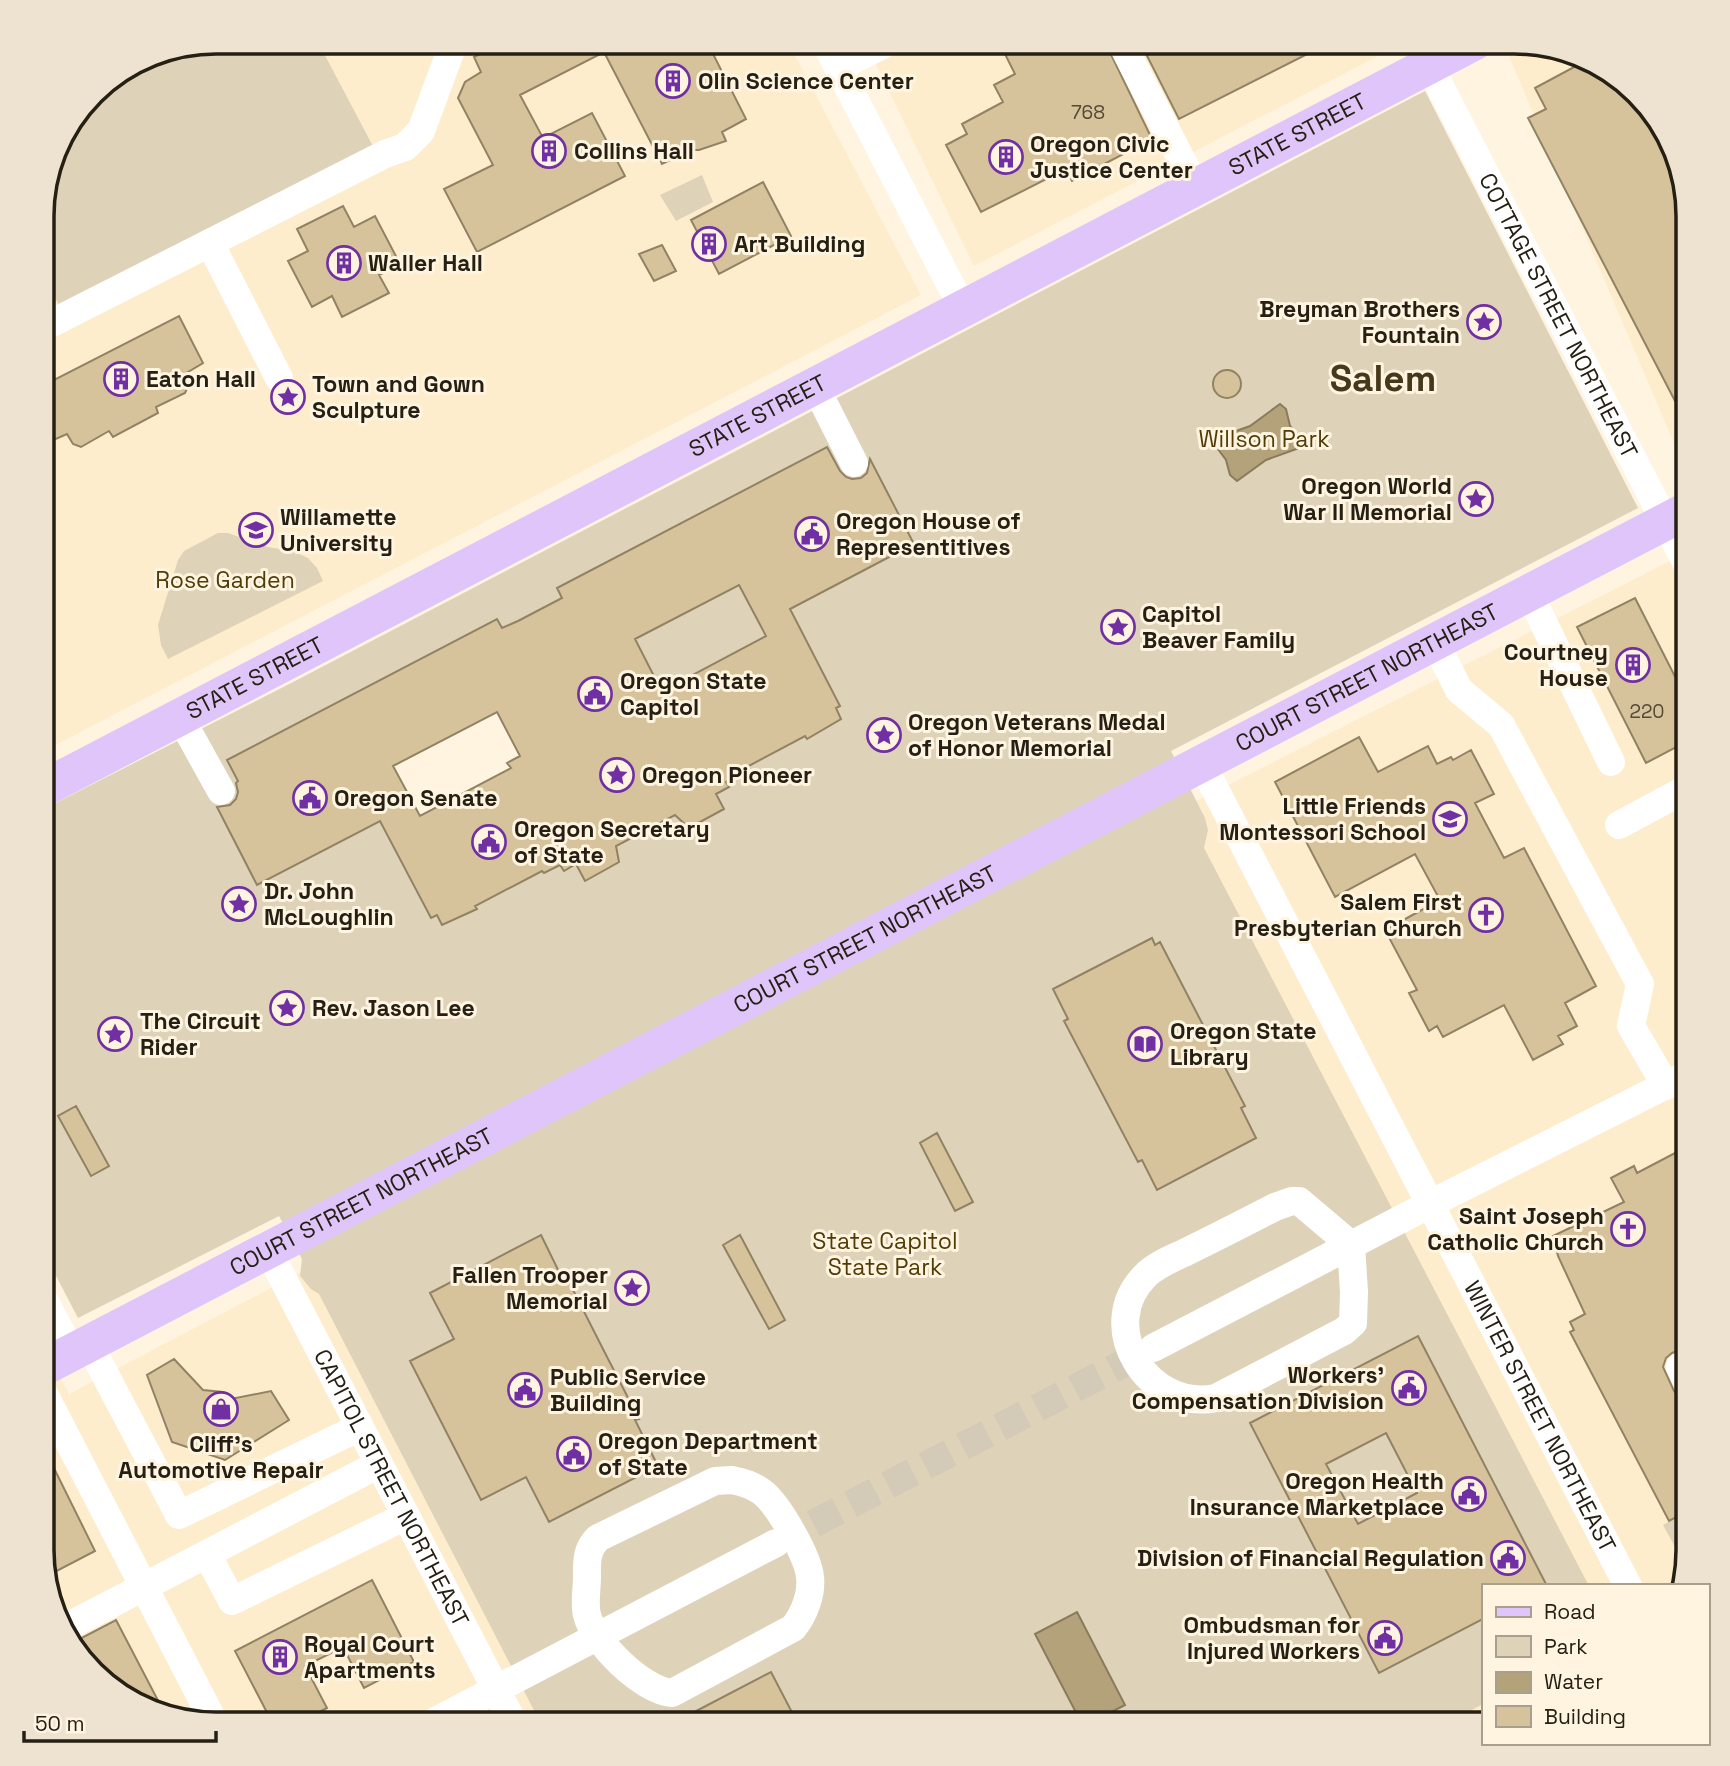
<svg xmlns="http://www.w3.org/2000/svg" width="1730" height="1766" viewBox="0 0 1730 1766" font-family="'Space Grotesk',sans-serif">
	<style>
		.built { fill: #fdedcc }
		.green { fill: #ded2b8; fill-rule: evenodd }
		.water { fill: #b4a27a; stroke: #897b5b; stroke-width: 2 }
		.building { fill: #d7c39b; stroke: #918263; stroke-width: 2; fill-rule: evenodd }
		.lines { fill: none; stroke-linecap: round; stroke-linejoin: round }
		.minor-tunnel { stroke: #d3cab7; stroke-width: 28; stroke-dasharray: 28 14; stroke-linecap: butt }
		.minor { stroke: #fff; stroke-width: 28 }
		.major { stroke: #dfc5fa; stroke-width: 37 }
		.labels { text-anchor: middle; stroke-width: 6; stroke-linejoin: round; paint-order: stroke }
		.number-label { font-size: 19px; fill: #524936 }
		.poi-label { font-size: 23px; font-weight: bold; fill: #262014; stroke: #fef4e0; text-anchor: start }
		.street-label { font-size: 23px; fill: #262014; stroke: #fef4e0 }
		.park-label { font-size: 23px; fill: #513c08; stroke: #fef4e0 }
		.town-label { font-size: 37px; font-weight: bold; fill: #45381b; stroke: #fef4e0 }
		.rim { fill: none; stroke: #262014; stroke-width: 3.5 }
	</style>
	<rect width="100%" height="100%" fill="#fef4e0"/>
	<path class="built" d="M318 42H788L921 295 42 752V274L60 307 375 150Z
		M865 42H1405L974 266Z
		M1503 42H1525L1590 60 1645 102 1675 150 1688 216V476Z
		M1688 552V1550L1680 1586H1483V1724H1319L902 950Z
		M593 1119 902 1724H216L140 1706 85 1664 55 1616 42 1550V1344L69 1394Z"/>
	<path class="green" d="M216 42H318L375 150 60 307 42 274V205L60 140 101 86 150 55Z
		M1425 91 1638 508 1171 751 1205 818 1208 830 1204 848 1589 1586H1483V1704L1445 1724H541L319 1294 311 1289 300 1276 302 1259 279 1216 78 1318 42 1249V810L297 680ZM747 520 794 607 771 619 802 633 840 705 836 708 841 718 808 739 805 736 743 769 744 772 726 782 728 787 716 794 724 809 690 828 675 815 616 846 619 862 585 880 576 864 564 871 560 865 544 873 542 871 475 906 476 909 459 918 458 917 442 925 437 915 431 917 402 810 367 715 517 621 523 632 562 598Z
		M702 175 713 202 676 221 660 195Z
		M218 533H228L268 547 293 551 308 558 317 568 323 581 168 659 161 645 158 625 178 560 184 551Z
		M739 585 766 636 674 685 670 678 658 684 650 668 643 672 628 643Z
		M1688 1511V1550L1685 1565 1663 1525Z"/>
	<path class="water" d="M1280 404 1286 409 1290 426 1302 439V447L1266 460 1237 481 1230 475 1226 460 1215 445 1214 439 1250 426Z
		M1077 1612 1125 1705 1088 1724H1082L1035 1634Z"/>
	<path class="building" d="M504 42H707L746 119 722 132 726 141 699 150H691L662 164 604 52 520 95 543 138 592 113 625 176 477 252 444 189 493 165 458 98 465 82 481 72 474 57Z
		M999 42H1105L1152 139 1072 181 1066 169 981 212 946 145 967 134 962 124 1003 102 994 85 1015 74Z
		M1140 42H1331L1179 119Z
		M1589 59 1645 102 1675 150 1688 216V426L1528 118 1546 109 1535 88Z
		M763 182 791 236 719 274 691 220Z
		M343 206 354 227 375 216 400 264 379 275 389 293 342 317 332 296 312 307 288 261 308 251 297 229Z
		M662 245 676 271 654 281 639 254Z
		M179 316 203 363 183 375 189 384 185 393 156 407 158 413 113 437 109 431 81 447 73 444 67 434 42 445V386Z
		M1213 384a14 14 0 1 1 28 0a14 14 0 1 1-28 0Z
		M827 447 840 471 846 477 852 479 861 478 867 473 870 459 914 544 790 609 840 706 836 708 841 719 807 739 805 736 743 769 745 771 726 782 729 787 716 794 724 809 689 828 675 815 616 846 619 862 585 881 576 864 564 871 560 865 544 873 542 871 475 906 477 909 442 925 437 915 431 918 380 821 257 885 217 807 230 805 236 799 238 792 236 783 238 781 227 760 497 619 502 628 518 621 562 598 557 588ZM739 585 766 636 674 685 670 677 658 684 635 639ZM497 712 520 756 507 763 511 768 420 816 393 766Z
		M1635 598 1688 702V741L1646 763 1577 627Z
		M1359 737 1378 772 1428 746 1437 764 1451 757 1453 760 1471 750 1494 794 1475 803 1504 858 1524 848 1596 986 1565 1003 1577 1026 1558 1036 1563 1044 1533 1060 1504 1005 1443 1037 1437 1026 1429 1031 1409 993 1417 990 1385 930 1440 900 1415 854 1335 897 1275 782Z
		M1152 938 1155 945 1160 942 1245 1106 1241 1108 1256 1138 1157 1190 1142 1160 1138 1162 1064 1021 1068 1019 1053 989Z
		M76 1106 109 1166 91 1176 58 1116Z
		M937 1133 973 1202 955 1211 920 1143Z
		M1677 1152 1679 1157 1688 1152V1347L1672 1353 1666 1358 1663 1367 1674 1391 1679 1397 1688 1400V1511L1669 1521 1570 1332 1574 1330 1570 1322 1585 1314 1558 1256 1557 1252 1560 1250 1553 1236 1624 1202 1611 1178 1634 1166 1637 1173Z
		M541 1235 564 1282 568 1280 604 1351 639 1419 635 1420 658 1466 549 1522 526 1477 481 1500 410 1361 454 1339 430 1293Z
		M740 1235 785 1320 769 1329 723 1245Z
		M1418 1336 1547 1586H1483V1619L1379 1673 1250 1423ZM1386 1433 1417 1493 1358 1524 1326 1464Z
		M174 1359 203 1390 223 1392 231 1399 271 1391 289 1420 225 1460 172 1442 147 1375Z
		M42 1444 95 1551 47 1576 42 1550Z
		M372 1580 414 1662 364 1688 343 1647 305 1666 327 1708 296 1724H273L235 1651Z
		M116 1620 164 1712 140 1706 85 1664 72 1643Z
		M771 1672 798 1724H671L702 1708Z"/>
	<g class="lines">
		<path class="minor-tunnel" d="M776 1543 1153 1348"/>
		<g class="minor">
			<path d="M825 42 963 309"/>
			<path d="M1121 42 1196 188"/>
			<path id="s1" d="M1417 42 1688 566"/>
			<path d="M838 67 889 42"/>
			<path d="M210 243 279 378"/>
			<path d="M42 328 385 154 405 147 421 131 454 42"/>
			<path d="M815 386 854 463"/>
			<path d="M1529 593 1611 762"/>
			<path d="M1435 642 1459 690 1501 725 1640 984 1631 1026 1666 1086"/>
			<path d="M180 717 221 791"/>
			<path id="s2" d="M1202 764 1628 1586"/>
			<path d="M1619 825 1688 788"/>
			<path d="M1292 1201H1299L1351 1245 1354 1292 1353 1323 1344 1331 1216 1398C1148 1412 1094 1326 1146 1275 1157 1264 1174 1258 1188 1251 1217 1237 1246 1222 1275 1207Z"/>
			<path id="s3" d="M268 1250 514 1724"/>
			<path d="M42 1296 72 1353"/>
			<path d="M89 1344 179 1515 360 1427"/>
			<path d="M1153 1348 1430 1204 1688 1074"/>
			<path d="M1688 1363 1680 1367 1688 1383"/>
			<path d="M42 1390 215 1724"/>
			<path d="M732 1480C742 1482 753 1485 762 1492 778 1504 808 1556 810 1577 812 1594 804 1615 793 1628L672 1693C643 1691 594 1643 587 1615 584 1604 587 1589 587 1577 587 1561 586 1550 598 1538L715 1481Z"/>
			<path d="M207 1554 232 1601 406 1516"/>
			<path d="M63 1629 379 1464"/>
			<path d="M430 1724 776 1543"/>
		</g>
		<g class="major">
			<path id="s4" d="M42 789 1474 42"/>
			<path id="s5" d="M42 1368 1688 510"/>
		</g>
	</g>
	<defs>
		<g id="building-ring" transform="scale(1.75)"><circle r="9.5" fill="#fef4e0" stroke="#712fa4" stroke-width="1.5"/><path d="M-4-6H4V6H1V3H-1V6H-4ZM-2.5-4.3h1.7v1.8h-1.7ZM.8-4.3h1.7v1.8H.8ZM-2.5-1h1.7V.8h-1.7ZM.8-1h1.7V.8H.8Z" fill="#712fa4"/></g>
		<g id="sight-ring" transform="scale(1.75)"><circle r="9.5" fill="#fef4e0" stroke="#712fa4" stroke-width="1.5"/><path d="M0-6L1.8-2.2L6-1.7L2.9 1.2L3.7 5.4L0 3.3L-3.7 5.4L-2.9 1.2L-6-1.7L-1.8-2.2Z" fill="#712fa4"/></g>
		<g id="university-ring" transform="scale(1.75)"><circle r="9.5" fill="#fef4e0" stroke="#712fa4" stroke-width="1.5"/><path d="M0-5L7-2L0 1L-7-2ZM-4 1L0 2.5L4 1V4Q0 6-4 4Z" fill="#712fa4"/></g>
		<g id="civic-ring" transform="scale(1.75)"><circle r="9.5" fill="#fef4e0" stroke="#712fa4" stroke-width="1.5"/><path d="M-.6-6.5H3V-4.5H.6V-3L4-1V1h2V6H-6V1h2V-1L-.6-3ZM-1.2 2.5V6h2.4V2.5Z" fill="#712fa4"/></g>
		<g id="school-ring" transform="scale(1.75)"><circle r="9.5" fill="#fef4e0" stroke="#712fa4" stroke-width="1.5"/><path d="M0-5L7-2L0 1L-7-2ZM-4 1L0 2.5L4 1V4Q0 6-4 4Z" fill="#712fa4"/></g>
		<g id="church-ring" transform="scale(1.75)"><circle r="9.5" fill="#fef4e0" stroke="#712fa4" stroke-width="1.5"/><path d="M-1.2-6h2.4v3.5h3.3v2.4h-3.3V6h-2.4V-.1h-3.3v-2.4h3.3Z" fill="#712fa4"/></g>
		<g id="library-ring" transform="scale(1.75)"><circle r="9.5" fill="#fef4e0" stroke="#712fa4" stroke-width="1.5"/><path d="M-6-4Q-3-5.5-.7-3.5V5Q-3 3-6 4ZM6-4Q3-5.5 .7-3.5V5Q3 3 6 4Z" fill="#712fa4"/></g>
		<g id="shop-ring" transform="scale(1.75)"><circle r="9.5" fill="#fef4e0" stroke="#712fa4" stroke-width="1.5"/><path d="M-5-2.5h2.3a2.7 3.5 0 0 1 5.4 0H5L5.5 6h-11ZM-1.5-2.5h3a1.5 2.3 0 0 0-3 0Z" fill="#712fa4"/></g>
	</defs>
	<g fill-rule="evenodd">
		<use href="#building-ring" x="673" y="81"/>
		<use href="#building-ring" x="549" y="151"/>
		<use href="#building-ring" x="1006" y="157"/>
		<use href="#building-ring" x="709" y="244"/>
		<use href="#building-ring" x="344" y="263"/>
		<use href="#sight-ring" x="1484" y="322"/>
		<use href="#building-ring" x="121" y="379"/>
		<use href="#sight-ring" x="288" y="397"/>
		<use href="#sight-ring" x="1476" y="499"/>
		<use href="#university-ring" x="256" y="530"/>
		<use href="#civic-ring" x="812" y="534"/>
		<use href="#sight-ring" x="1118" y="627"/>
		<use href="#building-ring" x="1633" y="665"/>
		<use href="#civic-ring" x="595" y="694"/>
		<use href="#sight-ring" x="884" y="735"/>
		<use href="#sight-ring" x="617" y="775"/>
		<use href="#civic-ring" x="310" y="798"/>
		<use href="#school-ring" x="1450" y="819"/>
		<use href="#civic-ring" x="489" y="842"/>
		<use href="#sight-ring" x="239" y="904"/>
		<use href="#church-ring" x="1486" y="915"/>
		<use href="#sight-ring" x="287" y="1008"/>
		<use href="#sight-ring" x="115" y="1034"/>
		<use href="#library-ring" x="1145" y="1044"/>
		<use href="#church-ring" x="1628" y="1229"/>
		<use href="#sight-ring" x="632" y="1288"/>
		<use href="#civic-ring" x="1409" y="1388"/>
		<use href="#civic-ring" x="525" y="1390"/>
		<use href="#shop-ring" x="221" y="1409"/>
		<use href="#civic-ring" x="574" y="1454"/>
		<use href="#civic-ring" x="1469" y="1494"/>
		<use href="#civic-ring" x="1508" y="1558"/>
		<use href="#civic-ring" x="1385" y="1638"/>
		<use href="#building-ring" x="280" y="1657"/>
	</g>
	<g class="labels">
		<g class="number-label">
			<text x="1088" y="119">768</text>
			<text x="1647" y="718">220</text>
		</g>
		<g class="poi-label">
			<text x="698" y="89">Olin Science Center</text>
			<text x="1030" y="152">Oregon Civic<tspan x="1030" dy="26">Justice Center</tspan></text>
			<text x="574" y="159">Collins Hall</text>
			<text x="734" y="252">Art Building</text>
			<text x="368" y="271">Waller Hall</text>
			<text x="1460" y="317" text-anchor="end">Breyman Brothers<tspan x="1460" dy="26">Fountain</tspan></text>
			<text x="146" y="387">Eaton Hall</text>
			<text x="312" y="392">Town and Gown<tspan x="312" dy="26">Sculpture</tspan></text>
			<text x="1452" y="494" text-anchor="end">Oregon World<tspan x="1452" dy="26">War II Memorial</tspan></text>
			<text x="280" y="525">Willamette<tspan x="280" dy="26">University</tspan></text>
			<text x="836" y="529">Oregon House of<tspan x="836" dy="26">Representitives</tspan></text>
			<text x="1142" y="622">Capitol<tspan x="1142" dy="26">Beaver Family</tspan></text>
			<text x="1608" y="660" text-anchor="end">Courtney<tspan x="1608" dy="26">House</tspan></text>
			<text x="620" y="689">Oregon State<tspan x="620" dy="26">Capitol</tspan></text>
			<text x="908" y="730">Oregon Veterans Medal<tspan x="908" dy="26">of Honor Memorial</tspan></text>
			<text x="642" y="783">Oregon Pioneer</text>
			<text x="334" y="806">Oregon Senate</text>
			<text x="1426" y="814" text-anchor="end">Little Friends<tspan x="1426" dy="26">Montessori School</tspan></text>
			<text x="514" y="837">Oregon Secretary<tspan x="514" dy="26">of State</tspan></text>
			<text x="264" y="899">Dr. John<tspan x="264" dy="26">McLoughlin</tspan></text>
			<text x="1462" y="910" text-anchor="end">Salem First<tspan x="1462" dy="26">Presbyterian Church</tspan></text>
			<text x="312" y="1016">Rev. Jason Lee</text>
			<text x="140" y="1029">The Circuit<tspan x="140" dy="26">Rider</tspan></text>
			<text x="1170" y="1039">Oregon State<tspan x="1170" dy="26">Library</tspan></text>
			<text x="1604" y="1224" text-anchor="end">Saint Joseph<tspan x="1604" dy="26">Catholic Church</tspan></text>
			<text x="608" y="1283" text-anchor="end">Fallen Trooper<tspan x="608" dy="26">Memorial</tspan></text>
			<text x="1384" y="1383" text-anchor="end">Workers’<tspan x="1384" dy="26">Compensation Division</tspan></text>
			<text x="550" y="1385">Public Service<tspan x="550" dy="26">Building</tspan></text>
			<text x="598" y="1449">Oregon Department<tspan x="598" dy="26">of State</tspan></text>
			<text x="221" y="1452" text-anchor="middle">Cliff's<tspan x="221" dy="26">Automotive Repair</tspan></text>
			<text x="1444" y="1489" text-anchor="end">Oregon Health<tspan x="1444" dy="26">Insurance Marketplace</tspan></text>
			<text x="1484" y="1566" text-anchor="end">Division of Financial Regulation</text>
			<text x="1360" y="1633" text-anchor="end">Ombudsman for<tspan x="1360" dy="26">Injured Workers</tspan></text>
			<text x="304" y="1652">Royal Court<tspan x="304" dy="26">Apartments</tspan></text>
		</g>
		<g class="street-label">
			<text dy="8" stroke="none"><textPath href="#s4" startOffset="1416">STATE STREET</textPath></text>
			<text dy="8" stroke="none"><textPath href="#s1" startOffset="308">COTTAGE STREET NORTHEAST</textPath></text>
			<text dy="8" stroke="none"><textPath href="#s4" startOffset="807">STATE STREET</textPath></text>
			<text dy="8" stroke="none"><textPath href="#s5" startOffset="1494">COURT STREET NORTHEAST</textPath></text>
			<text dy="8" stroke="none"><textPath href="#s4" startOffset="240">STATE STREET</textPath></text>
			<text dy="8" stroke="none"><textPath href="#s5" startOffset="928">COURT STREET NORTHEAST</textPath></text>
			<text dy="8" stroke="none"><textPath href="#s5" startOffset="360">COURT STREET NORTHEAST</textPath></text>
			<text dy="8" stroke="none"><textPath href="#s2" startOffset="735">WINTER STREET NORTHEAST</textPath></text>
			<text dy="8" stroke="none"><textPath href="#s3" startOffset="268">CAPITOL STREET NORTHEAST</textPath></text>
		</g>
		<g class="park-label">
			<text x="1264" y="447">Willson Park</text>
			<text x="225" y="588">Rose Garden</text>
			<text x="885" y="1249">State Capitol<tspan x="885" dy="26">State Park</tspan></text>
		</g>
		<g class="town-label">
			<text x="1383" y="391">Salem</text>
		</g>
	</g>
	<path d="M0 0H1730V1766H0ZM216 54H1514A162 162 0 0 1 1676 216V1550A162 162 0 0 1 1514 1712H216A162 162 0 0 1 54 1550V216A162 162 0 0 1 216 54Z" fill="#ede3d0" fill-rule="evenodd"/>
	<path class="rim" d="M216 54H1514A162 162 0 0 1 1676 216V1550A162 162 0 0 1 1514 1712H216A162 162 0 0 1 54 1550V216A162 162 0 0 1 216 54Z"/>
	<rect x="1482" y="1584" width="228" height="161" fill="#fef4e0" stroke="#a89f8e" stroke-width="2"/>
	<rect x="1496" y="1607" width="35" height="10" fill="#dfc5fa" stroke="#a89f8e" stroke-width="2"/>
	<text x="1544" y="1619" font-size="21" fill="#262014">Road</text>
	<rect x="1496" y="1636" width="35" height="21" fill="#ded2b8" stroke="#a89f8e" stroke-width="2"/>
	<text x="1544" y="1654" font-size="21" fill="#262014">Park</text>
	<rect x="1496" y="1672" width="35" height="21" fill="#b4a27a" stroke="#a89f8e" stroke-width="2"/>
	<text x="1544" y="1689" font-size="21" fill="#262014">Water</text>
	<rect x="1496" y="1706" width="35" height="21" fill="#d7c39b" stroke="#a89f8e" stroke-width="2"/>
	<text x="1544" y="1724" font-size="21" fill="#262014">Building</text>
	<path d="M24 1731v10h192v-10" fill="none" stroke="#262014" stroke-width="3.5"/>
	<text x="35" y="1731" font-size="21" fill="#262014" stroke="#fef4e0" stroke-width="5" paint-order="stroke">50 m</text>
</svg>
